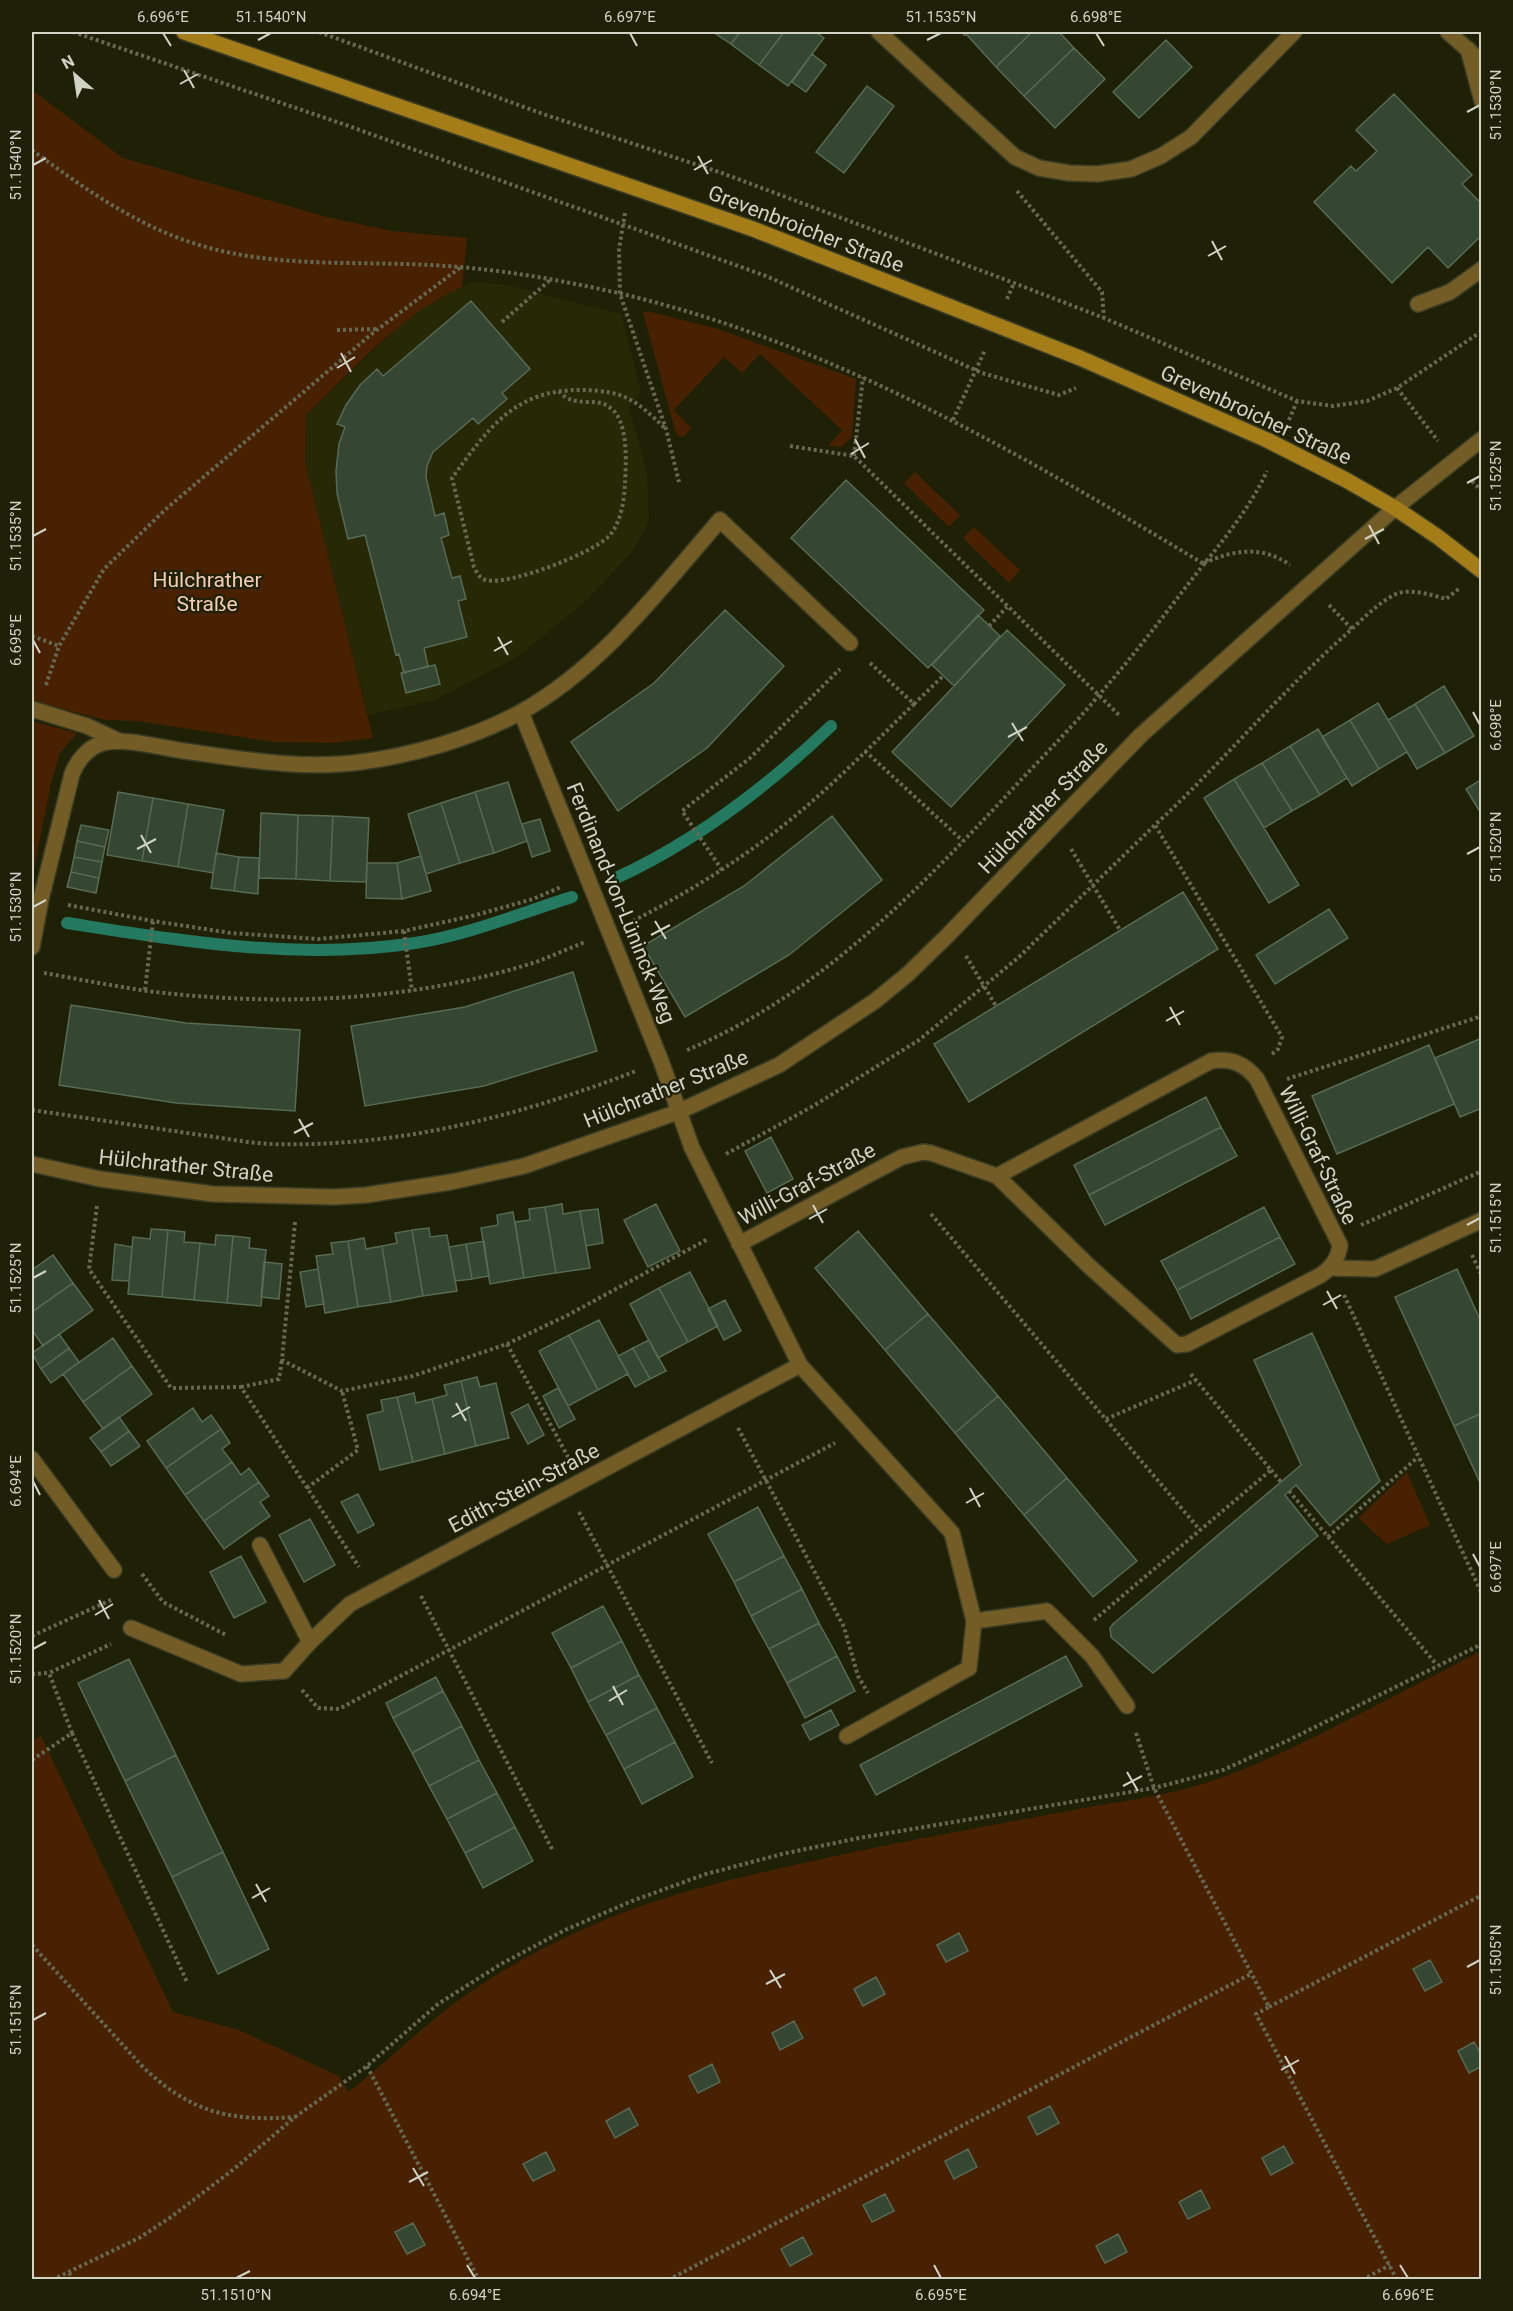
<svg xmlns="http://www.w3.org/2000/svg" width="1513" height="2311" viewBox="0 0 1513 2311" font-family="Roboto,sans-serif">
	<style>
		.built { fill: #262806 }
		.green { fill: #472100 }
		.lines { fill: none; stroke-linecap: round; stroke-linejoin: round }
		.stream { stroke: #237a61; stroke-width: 12 }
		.building { fill: #354732; stroke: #576a54; stroke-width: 1.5 }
		.lane-casing { stroke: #3b3d25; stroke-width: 18 }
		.street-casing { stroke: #3b3d25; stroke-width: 18 }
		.secondary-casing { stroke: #3b3d25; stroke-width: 18 }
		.path { stroke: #666852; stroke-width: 4; stroke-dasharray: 3 3; stroke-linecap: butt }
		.lane { stroke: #735c25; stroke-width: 15 }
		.street { stroke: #735c25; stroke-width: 15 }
		.secondary { stroke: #a47d19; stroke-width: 15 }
		.ticks { fill: none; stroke: #d1d3c4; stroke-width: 2 }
		.labels { text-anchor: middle; stroke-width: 4.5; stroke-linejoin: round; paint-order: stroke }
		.street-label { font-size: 21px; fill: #d1d3c4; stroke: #1f2107 }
		.park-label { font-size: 21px; fill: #f4cdb2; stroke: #1f2107 }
		.neatline { fill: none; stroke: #d1d3c4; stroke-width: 2 }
		.ticks-label { font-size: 15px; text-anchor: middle; fill: #d1d3c4 }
	</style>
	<rect width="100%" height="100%" fill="#1f2107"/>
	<path class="built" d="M473 282 507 285 621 314 641 392 629 407 647 473 649 522 632 552 585 602 516 658 435 700 368 715 304 462 306 415 408 318 444 294Z"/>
	<path class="green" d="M32 90 123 158 327 217 392 231 467 238 462 287C403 312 352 371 306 415L305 462 373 738 333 743 274 742 138 721 105 720 32 701Z
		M647 311 718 329 856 379 852 437 842 447 828 446 842 430 760 354 742 373 724 357 674 410 691 428 685 436 680 437 676 433 643 313Z
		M915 472 960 515 949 527 904 483Z
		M974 527 1020 570 1009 583 963 538Z
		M32 721 77 733 60 753 51 783 32 879Z
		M1407 1472 1430 1525 1387 1544 1358 1518Z
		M1481 1651V2279H32V1741L41 1736 173 2012 239 2030 339 2076 348 2092C379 2069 407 2041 438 2016 483 1980 533 1951 586 1928 643 1902 703 1886 764 1872 864 1848 966 1830 1068 1811 1112 1802 1158 1798 1202 1784 1249 1770 1294 1747 1338 1725 1386 1700 1434 1676 1481 1651Z"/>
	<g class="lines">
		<path class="stream" d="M614 879C695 842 767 787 831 726
			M67 923C183 941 297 961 415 943 468 935 521 913 572 897"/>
	</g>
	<path class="building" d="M713 32H740L731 44Z
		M740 32H784L759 65 731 44Z
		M784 32H815L824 38 788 86 759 65Z
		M968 32H1032L996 67 967 35H964Z
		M1032 32H1059L1074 48 1024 96 996 67Z
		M1166 40 1192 67 1139 118 1113 92Z
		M1074 48 1105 79 1055 128 1024 96Z
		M812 54 826 65 806 92 792 82Z
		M867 86 894 106 844 173 816 152Z
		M1394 94 1472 175 1462 184 1482 204V235L1448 268 1428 247 1392 283 1314 202 1351 166 1356 171 1377 151 1356 130Z
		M471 301 530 369 502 393 507 399 478 424 473 418 433 452 427 466 426 477 435 516 444 513 449 535 441 538 452 578 460 576 466 599 458 601 467 637 424 648 428 666 404 673 399 654 396 655 365 535 348 539 337 493 336 471 339 444 345 427 337 424 346 405 360 385 377 369 383 376Z
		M846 480 984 610 928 668 791 538Z
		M725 610 784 666 707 748 618 811 571 742 654 683Z
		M978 615 1000 636 954 686 932 665Z
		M1007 630 1065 685 951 807 892 752Z
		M435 665 440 684 406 693 401 673Z
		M1444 686 1474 736 1445 753 1415 704Z
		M1378 703 1407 752 1379 769 1350 720Z
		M1415 704 1445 753 1417 769 1388 720Z
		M1350 720 1379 769 1352 786 1322 737Z
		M1318 729 1347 778 1320 795 1290 746Z
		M1290 746 1320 795 1292 811 1262 763Z
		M1262 763 1292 811 1264 828 1234 779Z
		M1234 779 1299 885 1269 903 1204 798Z
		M1482 779V815L1466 789Z
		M508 782 527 841 494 853 475 792Z
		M118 792 153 798 142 861 107 855Z
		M475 792 494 853 460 863 441 803Z
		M153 798 188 804 178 867 142 861Z
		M441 803 460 863 426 874 408 814Z
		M188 804 224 810 213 873 178 867Z
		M261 813 298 815 296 879 259 878Z
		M298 815 333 816 330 881 296 879Z
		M333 816 369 818 366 882 330 881Z
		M832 816 882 880 789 955 685 1017 643 946 744 886Z
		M540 819 550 851 532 857 522 824Z
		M81 825 109 830 105 847 77 841Z
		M77 841 105 847 102 862 74 857Z
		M216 853 239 857 234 891 211 888Z
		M421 856 431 891 402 899 397 863Z
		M74 857 102 862 99 878 71 872Z
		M239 857 259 858 258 894 234 891Z
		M367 863H397L402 899 366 898Z
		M71 872 99 878 96 893 67 887Z
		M1183 892 1218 949 969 1102 934 1044Z
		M1329 909 1348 938 1275 984 1256 955Z
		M573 972 597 1051 484 1086 365 1106 351 1026 465 1007Z
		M71 1005 186 1023 300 1030 295 1111 176 1103 59 1085Z
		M1482 1038V1108L1460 1117 1435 1058Z
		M1429 1045 1454 1104 1337 1154 1312 1096Z
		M1206 1097 1221 1127 1089 1195 1074 1165Z
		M1221 1127 1237 1156 1105 1225 1089 1195Z
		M771 1137 793 1179 767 1193 745 1151Z
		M562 1204 563 1214 580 1211 590 1268 556 1273 545 1207Z
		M656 1204 680 1251 648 1267 624 1220Z
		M545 1207 556 1273 524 1278 515 1222 530 1220 529 1209Z
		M1264 1207 1280 1237 1177 1290 1161 1261Z
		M598 1209 603 1243 586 1246 580 1211Z
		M513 1212 524 1278 490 1284 481 1228 498 1225 497 1215Z
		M429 1228 430 1237 447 1235 457 1291 423 1296 412 1230Z
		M151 1229 168 1230 162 1297 128 1294 133 1237 150 1239Z
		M168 1230 185 1232 184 1242 200 1243 194 1300 162 1297Z
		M412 1230 423 1296 391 1302 382 1246 397 1243 395 1233Z
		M858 1231 928 1314 885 1350 815 1268Z
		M216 1235 233 1236 227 1303 194 1300 200 1243 215 1245Z
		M233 1236 250 1238 249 1248 266 1250 261 1306 227 1303Z
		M1280 1237 1295 1264 1191 1319 1177 1290Z
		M364 1238 366 1249 382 1246 391 1302 358 1307 348 1241Z
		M348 1241 358 1307 325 1313 316 1256 333 1254 331 1243Z
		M484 1241 489 1276 472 1279 466 1244Z
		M115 1244 132 1247 129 1281 112 1280Z
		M466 1244 472 1279 455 1281 449 1247Z
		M53 1255 73 1283 32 1312V1270Z
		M264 1262 282 1264 279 1299 261 1297Z
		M318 1269 324 1304 306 1307 300 1272Z
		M1457 1269 1482 1324V1413L1454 1426 1395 1297Z
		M690 1272 718 1326 688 1342 659 1288Z
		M73 1283 93 1310 43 1346 32 1330V1312Z
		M659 1288 688 1342 658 1358 630 1304Z
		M725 1300 741 1331 724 1340 708 1309Z
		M928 1314 998 1396 955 1433 885 1350Z
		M599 1320 628 1374 598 1390 569 1335Z
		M1312 1333 1380 1481 1330 1526 1296 1485 1285 1495 1318 1536 1153 1673 1111 1637 1110 1628 1113 1624 1301 1465 1254 1360Z
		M59 1334 69 1348 41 1369 32 1353Z
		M569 1335 598 1390 568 1406 539 1351Z
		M113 1338 132 1366 83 1402 63 1374Z
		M649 1340 666 1371 650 1379 633 1348Z
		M69 1348 79 1362 51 1383 41 1369Z
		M633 1348 650 1379 635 1387 618 1356Z
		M132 1366 152 1394 103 1429 83 1402Z
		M477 1377 480 1387 496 1383 509 1438 476 1446 461 1381Z
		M461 1381 476 1446 445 1454 432 1399 447 1395 444 1385Z
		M558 1388 575 1419 559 1428 543 1396Z
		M414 1393 416 1403 432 1399 445 1454 413 1462 397 1397Z
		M998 1396 1067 1478 1024 1515 955 1433Z
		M397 1397 413 1462 380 1470 367 1415 383 1411 381 1400Z
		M528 1404 544 1435 528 1444 511 1413Z
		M193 1408 202 1422 211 1415 221 1429 166 1468 147 1441Z
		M1482 1413V1487L1454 1426Z
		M119 1417 129 1431 101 1452 90 1438Z
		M221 1429 230 1443 222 1449 232 1462 185 1495 166 1468Z
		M129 1431 140 1446 111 1466 101 1452Z
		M232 1462 241 1475 249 1468 259 1482 204 1521 185 1495Z
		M1067 1478 1137 1561 1093 1597 1024 1515Z
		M259 1482 269 1496 260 1502 270 1516 224 1549 204 1521Z
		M358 1494 374 1525 358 1533 341 1502Z
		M758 1507 784 1556 734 1582 708 1534Z
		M310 1519 335 1565 304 1582 279 1535Z
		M241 1556 266 1602 234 1618 210 1572Z
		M784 1556 802 1589 751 1616 734 1582Z
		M802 1589 819 1623 769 1649 751 1616Z
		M603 1606 622 1641 571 1668 552 1633Z
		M819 1623 837 1656 787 1683 769 1649Z
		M622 1641 639 1675 588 1702 571 1668Z
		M837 1656 855 1691 805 1718 787 1683Z
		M1066 1656 1082 1686 876 1795 860 1765Z
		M129 1659 176 1755 125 1781 78 1683Z
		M639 1675 657 1708 606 1735 588 1702Z
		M436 1677 443 1691 393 1718 386 1703Z
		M443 1691 462 1726 412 1753 393 1718Z
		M657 1708 675 1742 624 1769 606 1735Z
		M831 1710 839 1725 810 1740 802 1725Z
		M462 1726 479 1760 429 1786 412 1753Z
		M675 1742 693 1777 642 1804 624 1769Z
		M176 1755 223 1852 172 1877 125 1781Z
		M479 1760 497 1793 447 1819 429 1786Z
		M497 1793 515 1827 465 1853 447 1819Z
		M515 1827 533 1861 483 1888 465 1853Z
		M223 1852 269 1949 218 1974 172 1877Z
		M959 1933 968 1951 946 1962 937 1945Z
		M1430 1960 1442 1982 1425 1991 1413 1969Z
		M876 1977 885 1994 863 2006 854 1989Z
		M794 2021 803 2038 780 2050 772 2033Z
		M1474 2042 1482 2056V2066L1469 2073 1458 2051Z
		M712 2064 720 2082 698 2093 689 2076Z
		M1050 2106 1059 2123 1037 2135 1028 2117Z
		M629 2108 638 2125 615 2138 606 2121Z
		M1284 2146 1293 2163 1271 2175 1262 2158Z
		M968 2149 977 2167 954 2179 945 2161Z
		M546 2152 555 2170 533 2181 523 2164Z
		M1201 2190 1210 2208 1188 2219 1179 2202Z
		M885 2194 894 2211 872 2222 863 2205Z
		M413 2223 425 2245 407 2254 395 2232Z
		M1118 2234 1127 2252 1105 2263 1096 2246Z
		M803 2237 812 2254 790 2266 781 2249Z"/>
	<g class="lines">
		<g class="lane-casing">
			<path id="lane" d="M1448 32 1475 56
				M1468 49 1482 101
				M1418 304 1450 292 1482 269
				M720 520 850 643
				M32 709 87 726 119 741
				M1331 1268 1375 1269 1482 1220
				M260 1545 310 1642
				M131 1628 241 1674 284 1671
				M847 1736 969 1668 974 1621 1047 1611 1092 1656 1127 1706"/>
		</g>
		<g class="street-casing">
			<path id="street" d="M879 32 1015 157 1039 168 1069 173 1097 174 1131 169 1161 156 1191 137 1294 32
				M32 947 41 899 72 774C77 761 88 747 103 743 125 737 161 748 184 751 242 759 302 770 361 762 414 755 473 738 521 712 602 667 660 589 720 520
				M32 1164 100 1179 213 1194 335 1197 366 1195 451 1182 524 1166 678 1112 779 1065 875 1001 908 974 948 935 1141 735 1395 508 1482 439
				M739 1244 902 1157 923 1152 931 1153 997 1176 1090 1267 1177 1345 1187 1344 1321 1275C1332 1267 1338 1259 1340 1245L1257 1079C1244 1063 1231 1058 1211 1061L997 1176
				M800 1365 952 1533 974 1621
				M32 1459 114 1570
				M284 1671 310 1642 350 1604 800 1365 692 1148 661 1061 521 712"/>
		</g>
		<g class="secondary-casing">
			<path id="secondary" d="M184 32 753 229 1080 358 1267 440 1346 480 1395 508 1438 537 1482 571"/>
		</g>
		<path class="path" d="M73 32 343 124 766 276 982 373 1059 395 1076 388
			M319 32 543 114 722 173 1014 283 1104 318 1297 401 1333 406 1367 401 1397 388 1482 331
			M32 150C82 187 135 225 196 244 272 268 352 261 430 265 493 268 556 279 618 293 832 343 1017 452 1204 564
			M1017 191 1102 292 1104 318
			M625 213 619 249 620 294 666 429 679 482
			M1007 299 1014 283
			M502 322 550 280
			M337 330 379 329
			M1397 388 1438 441
			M559 391C567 401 575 401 587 402 595 402 603 402 609 407 629 419 626 463 625 484 624 501 621 523 609 536 593 553 509 586 486 580 480 579 477 573 474 567L452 478C488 429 514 389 582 390 626 391 635 400 666 429
			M953 420 985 350
			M1289 420 1297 401
			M790 446 854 456 1120 716
			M854 456 863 377
			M1472 481 1482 491
			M1204 563C1234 550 1262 545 1290 565
			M1329 605 1352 629
			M989 626 1007 607
			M32 636 59 646
			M46 685 59 646 104 569 166 509 374 332 461 267
			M914 704 943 676
			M865 751 963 841
			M1071 849 1120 930
			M722 870 682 811 750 758 840 669
			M68 905 153 921 231 933 318 939 404 931 476 915 533 899 561 887
			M633 921C695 889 755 851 808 805 845 773 879 738 914 704L869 662
			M404 931 412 991
			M966 956 996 1006
			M44 973C78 979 113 986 147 991 277 1007 413 1002 539 961 554 955 570 948 585 942
			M145 990 153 921
			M687 1050C815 997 913 895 1007 795 1037 762 1070 730 1099 695 1127 663 1153 630 1179 596 1209 556 1246 517 1267 471
			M1272 1054 1278 1049 1282 1037 1155 825C1220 765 1277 696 1343 637 1360 622 1376 604 1396 594 1410 588 1432 595 1446 599L1460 588
			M1287 1079 1482 1016
			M32 1110C86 1118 140 1126 194 1134 219 1137 246 1143 271 1144 396 1148 520 1116 636 1071
			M726 1154 815 1105 919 1040 1019 957 1155 825
			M97 1206 89 1269 171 1388 241 1387 359 1567
			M931 1214 1200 1530
			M295 1222 282 1360 342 1391 413 1376 507 1344 568 1457
			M1361 1225 1482 1171
			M1472 1255 1482 1276
			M1344 1295 1482 1594
			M507 1344 568 1315 708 1239
			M241 1387 279 1379 282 1360
			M1106 1419 1196 1380
			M738 1428 844 1627 858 1676 868 1693
			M1271 1470 1281 1482
			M307 1488 358 1450 342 1391
			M1289 1491 1437 1665
			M579 1512 712 1763
			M1328 1537 1418 1457
			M142 1574 163 1602 226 1635
			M421 1596 553 1851
			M1094 1620 1271 1470 1190 1373
			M32 1636 113 1599
			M32 1674 49 1673
			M302 1690 318 1708 339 1709 835 1443
			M72 1733 187 1982
			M1136 1733 1154 1788 1269 2007 1256 2014 1397 2280
			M32 1760 72 1733 49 1673 111 1644
			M32 1945 141 2065C189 2112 229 2122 295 2117
			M1269 2007 1482 1895
			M367 2066 479 2280
			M69 2273 74 2280
			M52 2280 139 2238 171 2217 234 2169 295 2117 367 2066 438 2004 501 1964 565 1930 632 1901 706 1874 782 1854 859 1838 1154 1788 1223 1770 1289 1740 1482 1644
			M668 2280 1251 1974
			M1362 2280 1390 2265"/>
		<use href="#lane" class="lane"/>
		<use href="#street" class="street"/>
		<use href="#secondary" class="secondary"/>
	</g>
	<path class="ticks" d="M163 33 171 46M630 33 637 46M1096 33 1104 46M258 40 271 33M927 40 941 33M184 70 194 88M180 84 198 74M1467 112 1480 105M698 156 708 174M33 165 46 158M694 170 712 160M1212 241 1222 260M1208 256 1226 246M341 353 351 372M337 368 355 357M855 439 865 458M851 454 869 443M1467 483 1480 476M1369 525 1379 544M33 536 46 529M1365 539 1384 529M498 637 508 655M33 640 40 653M494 651 512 641M1473 712 1480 725M1012 723 1023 741M1008 737 1027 727M141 835 151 853M137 849 156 839M1467 854 1480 847M33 907 46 900M655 921 666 939M651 935 670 925M1170 1007 1180 1025M1166 1021 1184 1011M299 1119 309 1137M294 1133 313 1123M813 1205 823 1223M809 1219 827 1209M1467 1225 1480 1218M33 1278 46 1271M1327 1291 1337 1309M1323 1305 1341 1295M456 1403 466 1421M452 1417 470 1407M33 1481 40 1495M970 1488 980 1507M966 1503 984 1493M1473 1554 1480 1567M99 1600 109 1619M95 1615 113 1604M33 1649 46 1642M613 1686 623 1705M609 1701 627 1690M1127 1772 1138 1791M1123 1786 1142 1776M256 1884 266 1902M252 1898 270 1888M1467 1967 1480 1960M770 1970 781 1988M766 1984 785 1974M33 2020 46 2013M1285 2056 1295 2074M1281 2070 1299 2060M413 2168 424 2186M409 2182 428 2172M467 2265 475 2278M934 2265 941 2278M1400 2265 1408 2278M236 2278 250 2271"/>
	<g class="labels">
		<g class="street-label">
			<text transform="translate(806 229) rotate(21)" y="7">Grevenbroicher Straße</text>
			<text transform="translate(1256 415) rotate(25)" y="7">Grevenbroicher Straße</text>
			<text transform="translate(1043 807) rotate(-46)" y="7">Hülchrather Straße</text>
			<text transform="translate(621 903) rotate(68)" y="7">Ferdinand-von-Lüninck-Weg</text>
			<text transform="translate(666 1089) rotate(-22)" y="7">Hülchrather Straße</text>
			<text transform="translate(1318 1155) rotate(64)" y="7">Willi-Graf-Straße</text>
			<text transform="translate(186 1166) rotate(6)" y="7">Hülchrather Straße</text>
			<text transform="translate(807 1184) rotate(-28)" y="7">Willi-Graf-Straße</text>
			<text transform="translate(524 1488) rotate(-28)" y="7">Edith-Stein-Straße</text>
		</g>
		<g class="park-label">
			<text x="207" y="587">Hülchrather<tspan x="207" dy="24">Straße</tspan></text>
		</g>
	</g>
	<rect width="1513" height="2311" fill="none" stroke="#1f2107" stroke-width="66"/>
	<g transform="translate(75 75) rotate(331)" stroke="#1f2107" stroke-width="4.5" paint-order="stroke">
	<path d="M0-4.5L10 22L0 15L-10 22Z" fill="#d1d3c4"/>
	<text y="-9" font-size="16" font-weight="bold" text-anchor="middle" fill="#d1d3c4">N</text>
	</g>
	<rect x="33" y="33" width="1447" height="2245" class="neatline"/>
	<g class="ticks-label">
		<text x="163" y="22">6.696°E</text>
		<text x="271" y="22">51.1540°N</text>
		<text x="630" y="22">6.697°E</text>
		<text x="941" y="22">51.1535°N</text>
		<text x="1096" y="22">6.698°E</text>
		<text transform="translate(1496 105) rotate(-90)" y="5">51.1530°N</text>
		<text transform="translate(16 165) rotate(-90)" y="5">51.1540°N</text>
		<text transform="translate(1496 476) rotate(-90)" y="5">51.1525°N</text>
		<text transform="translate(16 536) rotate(-90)" y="5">51.1535°N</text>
		<text transform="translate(16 640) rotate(-90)" y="5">6.695°E</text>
		<text transform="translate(1496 725) rotate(-90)" y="5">6.698°E</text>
		<text transform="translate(1496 847) rotate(-90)" y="5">51.1520°N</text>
		<text transform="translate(16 907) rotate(-90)" y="5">51.1530°N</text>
		<text transform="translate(1496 1218) rotate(-90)" y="5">51.1515°N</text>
		<text transform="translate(16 1278) rotate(-90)" y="5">51.1525°N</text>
		<text transform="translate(16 1481) rotate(-90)" y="5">6.694°E</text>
		<text transform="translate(1496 1567) rotate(-90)" y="5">6.697°E</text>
		<text transform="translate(16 1649) rotate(-90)" y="5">51.1520°N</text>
		<text transform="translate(1496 1960) rotate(-90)" y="5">51.1505°N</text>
		<text transform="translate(16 2020) rotate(-90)" y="5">51.1515°N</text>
		<text x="236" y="2300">51.1510°N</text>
		<text x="475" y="2300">6.694°E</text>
		<text x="941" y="2300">6.695°E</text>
		<text x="1408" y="2300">6.696°E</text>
	</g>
</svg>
